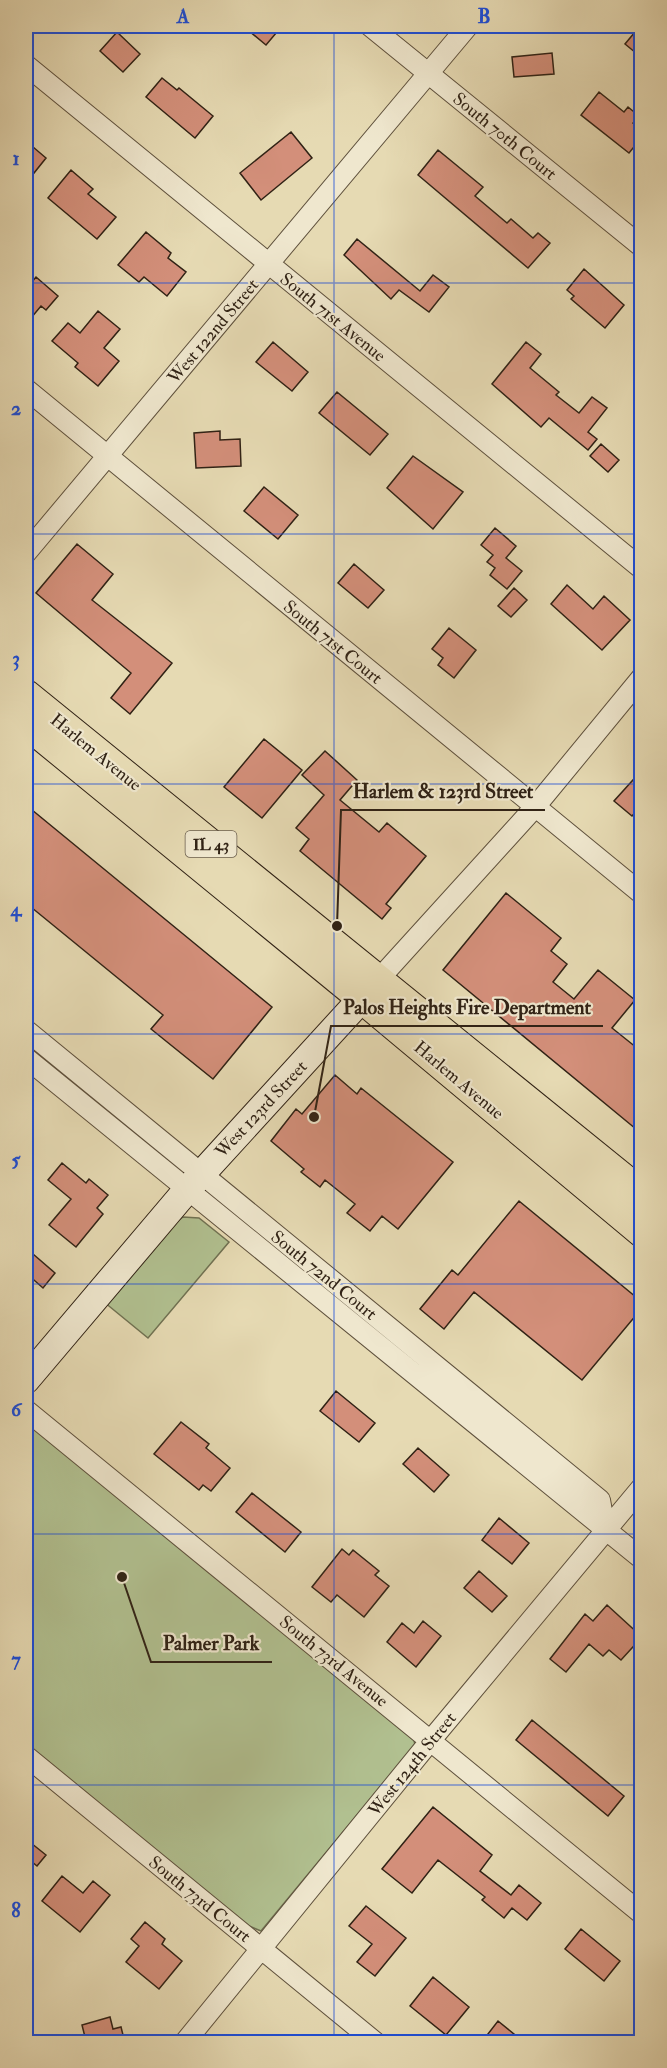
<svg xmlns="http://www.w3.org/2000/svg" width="667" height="2068" viewBox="0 0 667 2068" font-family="'IM FELL Double Pica',serif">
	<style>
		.green { fill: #b1c090; stroke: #707152; stroke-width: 1.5 }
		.building { fill: #d38f7a; stroke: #302215; stroke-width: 1.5 }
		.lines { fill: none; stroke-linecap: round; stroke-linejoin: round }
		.street-casing { stroke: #5e503c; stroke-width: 22 }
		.secondary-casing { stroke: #302215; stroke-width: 29 }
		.primary-casing { stroke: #302215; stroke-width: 32 }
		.street { stroke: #efe7ce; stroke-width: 20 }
		.secondary { stroke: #efe7ce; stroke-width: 27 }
		.primary { stroke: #e6dab3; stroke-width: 30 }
		.grid { fill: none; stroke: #1d4ed8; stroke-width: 1.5; stroke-opacity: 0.55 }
		.labels { text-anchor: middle; stroke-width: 4.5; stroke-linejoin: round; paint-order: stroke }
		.shield { fill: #efe7ce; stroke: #695d4c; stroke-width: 1.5 }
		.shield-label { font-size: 16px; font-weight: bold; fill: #302215 }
		.street-label { font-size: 18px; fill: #302215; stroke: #efe7ce }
		.leader { fill: none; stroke: #302215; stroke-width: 2 }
		.callout-dot { fill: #302215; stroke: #efe7ce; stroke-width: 2 }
		.callout-label { font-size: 20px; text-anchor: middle; font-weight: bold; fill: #302215; stroke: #efe7ce; stroke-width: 4.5; stroke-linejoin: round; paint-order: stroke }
		.neatline { fill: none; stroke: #1d4ed8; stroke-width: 2 }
		.grid-label { font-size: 20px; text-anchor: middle; font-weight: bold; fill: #1d4ed8 }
	</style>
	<rect width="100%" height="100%" fill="#e6dab3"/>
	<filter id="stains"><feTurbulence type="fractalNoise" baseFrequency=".00333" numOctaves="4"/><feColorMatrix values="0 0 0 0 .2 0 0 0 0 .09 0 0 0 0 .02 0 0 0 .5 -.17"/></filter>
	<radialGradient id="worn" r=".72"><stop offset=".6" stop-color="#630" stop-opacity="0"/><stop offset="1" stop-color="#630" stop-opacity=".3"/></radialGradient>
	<path class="green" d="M183 1217 199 1218 229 1242 148 1338 104 1302 162 1232Z
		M26 1421 414 1740 415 1745 261 1931 249 1926 26 1746Z"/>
	<path class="building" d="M243 26H282L266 45Z
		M640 26H642V58L625 44Z
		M117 32 140 54 123 72 100 51Z
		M552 53 554 74 514 77 512 57Z
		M162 78 177 90 179 88 213 116 195 138 146 97Z
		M599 92 624 112 628 107 639 116 633 123 642 129V137L629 153 581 115Z
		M291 132 312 158 261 200 240 173Z
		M26 141 46 158 26 183Z
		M438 150 483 187 475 196 507 223 511 219 533 238 538 233 550 243 528 268 418 175Z
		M71 170 93 189 88 194 116 217 97 239 48 198Z
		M146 232 171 253 168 258 186 272 167 296 144 277 139 282 118 265Z
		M357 239 420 291 433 275 449 287 429 312 399 290 391 299 344 255Z
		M584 269 624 305 605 328 571 299 574 296 567 290Z
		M36 277 58 296 46 310 41 306 26 324V289Z
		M98 311 120 329 104 348 119 361 98 386 75 367 78 363 52 341 68 323 80 333Z
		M273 342 308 372 292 391 256 362Z
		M526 342 541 354 530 368 559 392 556 395 579 413 592 397 607 408 588 432 597 439 588 450 549 418 541 427 492 384Z
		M337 392 388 434 370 455 319 413Z
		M220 431V440L240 439 241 466 196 468 194 433Z
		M601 444 619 460 608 472 590 456Z
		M413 456 463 492 433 529 387 488Z
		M264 487 298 515 278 539 244 511Z
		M495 528 516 546 506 558 522 571 507 589 490 575 495 568 487 562 493 555 481 545Z
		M77 544 113 574 92 600 172 663 130 714 111 698 131 673 36 593Z
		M354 564 384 590 368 608 338 583Z
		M567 585 593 609 604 596 630 620 602 650 551 604Z
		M514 588 527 600 511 617 498 606Z
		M449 628 476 650 454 678 438 665 443 658 432 649Z
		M264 739 302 770 262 818 224 787Z
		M325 751 357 780 340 800 379 832 387 823 426 856 386 904 391 908 382 919 300 851 309 839 296 828 324 795 302 775Z
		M642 770V805L632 816 614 801Z
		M26 805 272 1007 213 1079 151 1029 163 1015 26 903Z
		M506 893 561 938 551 951 567 964 553 982 574 999 598 970 635 1000 612 1028 642 1052V1134L443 970Z
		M335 1075 357 1094 361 1088 453 1162 398 1229 382 1216 370 1231 347 1213 355 1204 325 1180 320 1187 301 1172 304 1169 271 1141 296 1109 302 1114Z
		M62 1163 86 1183 89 1179 108 1195 97 1208 103 1214 76 1247 49 1225 71 1199 48 1180Z
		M519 1201 642 1302V1308L582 1380 474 1292 444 1329 420 1309 452 1270 458 1275Z
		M33 1254 55 1273 43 1288 26 1273V1263Z
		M336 1391 375 1423 359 1442 320 1411Z
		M181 1422 209 1444 206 1448 230 1468 211 1491 203 1485 199 1490 154 1454Z
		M418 1448 449 1475 434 1492 403 1464Z
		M252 1493 301 1532 285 1552 236 1512Z
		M499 1518 529 1543 512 1564 482 1540Z
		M342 1549 349 1555 353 1550 379 1571 375 1575 389 1586 364 1617 337 1595 331 1602 312 1587Z
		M479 1571 507 1596 492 1612 464 1588Z
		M607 1605 642 1637 621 1660 609 1650 603 1656 589 1644 566 1672 550 1659 585 1614 593 1621Z
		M423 1621 441 1636 416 1667 387 1642 402 1623 414 1633Z
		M532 1720 624 1796 608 1816 516 1740Z
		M433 1807 492 1855 480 1871 511 1895 519 1885 541 1903 527 1920 512 1908 504 1918 482 1900 485 1897 438 1860 412 1893 382 1869Z
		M26 1839 46 1855 37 1866 26 1857Z
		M62 1876 83 1893 93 1881 110 1895 80 1932 42 1901Z
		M366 1906 406 1938 375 1976 357 1962 372 1944 349 1926Z
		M145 1922 165 1939 162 1944 182 1961 159 1989 126 1962 139 1946 131 1939Z
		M581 1929 620 1961 604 1981 565 1949Z
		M433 1977 469 2007 446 2035 410 2006Z
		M110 2017 113 2029 121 2027 125 2043H82L81 2038 85 2037 82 2025Z
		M498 2021 525 2043H481Z"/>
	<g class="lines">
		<g class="street-casing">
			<path id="street" d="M370 26 642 247
				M26 65 642 569
				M26 389 642 894
				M26 553 468 26
				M379 979 535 807 642 677
				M26 1030 600 1500 605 1529 26 1058
				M26 1410 642 1914
				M605 1529 642 1559
				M26 1756 375 2042
				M185 2042 431 1740 642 1487"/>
		</g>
		<g class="secondary-casing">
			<path id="secondary" d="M26 1380 186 1191 376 983"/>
		</g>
		<g class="primary-casing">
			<path id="primary" d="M26 695 642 1194
				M26 723 363 999 642 1232"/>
		</g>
		<use href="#street" class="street"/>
		<use href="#secondary" class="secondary"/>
		<use href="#primary" class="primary"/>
	</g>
	<path class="grid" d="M334 26V2042M26 283H642M26 534H642M26 784H642M26 1034H642M26 1284H642M26 1534H642M26 1785H642"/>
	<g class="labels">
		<rect class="shield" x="185.5" y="831" width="51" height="26" rx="4.5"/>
		<g class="shield-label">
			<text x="211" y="850">IL 43</text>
		</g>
		<g class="street-label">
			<text transform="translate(505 136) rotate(39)" y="6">South 70th Court</text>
			<text transform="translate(333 317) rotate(39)" y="6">South 71st Avenue</text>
			<text transform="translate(213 331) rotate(-50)" y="6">West 122nd Street</text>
			<text transform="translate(333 642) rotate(39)" y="6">South 71st Court</text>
			<text transform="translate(96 752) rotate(39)" y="6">Harlem Avenue</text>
			<text transform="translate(459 1080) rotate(40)" y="6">Harlem Avenue</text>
			<text transform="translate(261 1109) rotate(-47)" y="6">West 123rd Street</text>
			<text transform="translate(324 1275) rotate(39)" y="6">South 72nd Court</text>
			<text transform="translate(334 1661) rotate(39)" y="6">South 73rd Avenue</text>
			<text transform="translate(412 1764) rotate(-51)" y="6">West 124th Street</text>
			<text transform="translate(200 1899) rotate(39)" y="6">South 73rd Court</text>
		</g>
	</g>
	<path class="leader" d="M337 926L341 810H545M314 1117L331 1026H603M122 1577L151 1662H272"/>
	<g class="callout-dot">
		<circle cx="337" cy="926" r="6"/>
		<circle cx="314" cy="1117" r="6"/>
		<circle cx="122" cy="1577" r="6"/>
	</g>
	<g class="callout-label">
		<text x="443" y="798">Harlem &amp; 123rd Street</text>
		<text x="467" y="1014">Palos Heights Fire Department</text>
		<text x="211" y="1650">Palmer Park</text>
	</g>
	<rect width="667" height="2068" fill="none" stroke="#e6dab3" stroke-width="66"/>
	<rect x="33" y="33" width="601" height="2002" class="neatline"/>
	<g class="grid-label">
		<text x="183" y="23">A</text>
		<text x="484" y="23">B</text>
		<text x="16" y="165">1</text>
		<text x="16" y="415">2</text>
		<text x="16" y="665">3</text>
		<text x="16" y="916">4</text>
		<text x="16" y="1166">5</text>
		<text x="16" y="1416">6</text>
		<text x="16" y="1666">7</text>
		<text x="16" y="1917">8</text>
	</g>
	<rect width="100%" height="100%" filter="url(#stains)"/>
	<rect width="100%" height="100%" fill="url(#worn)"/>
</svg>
